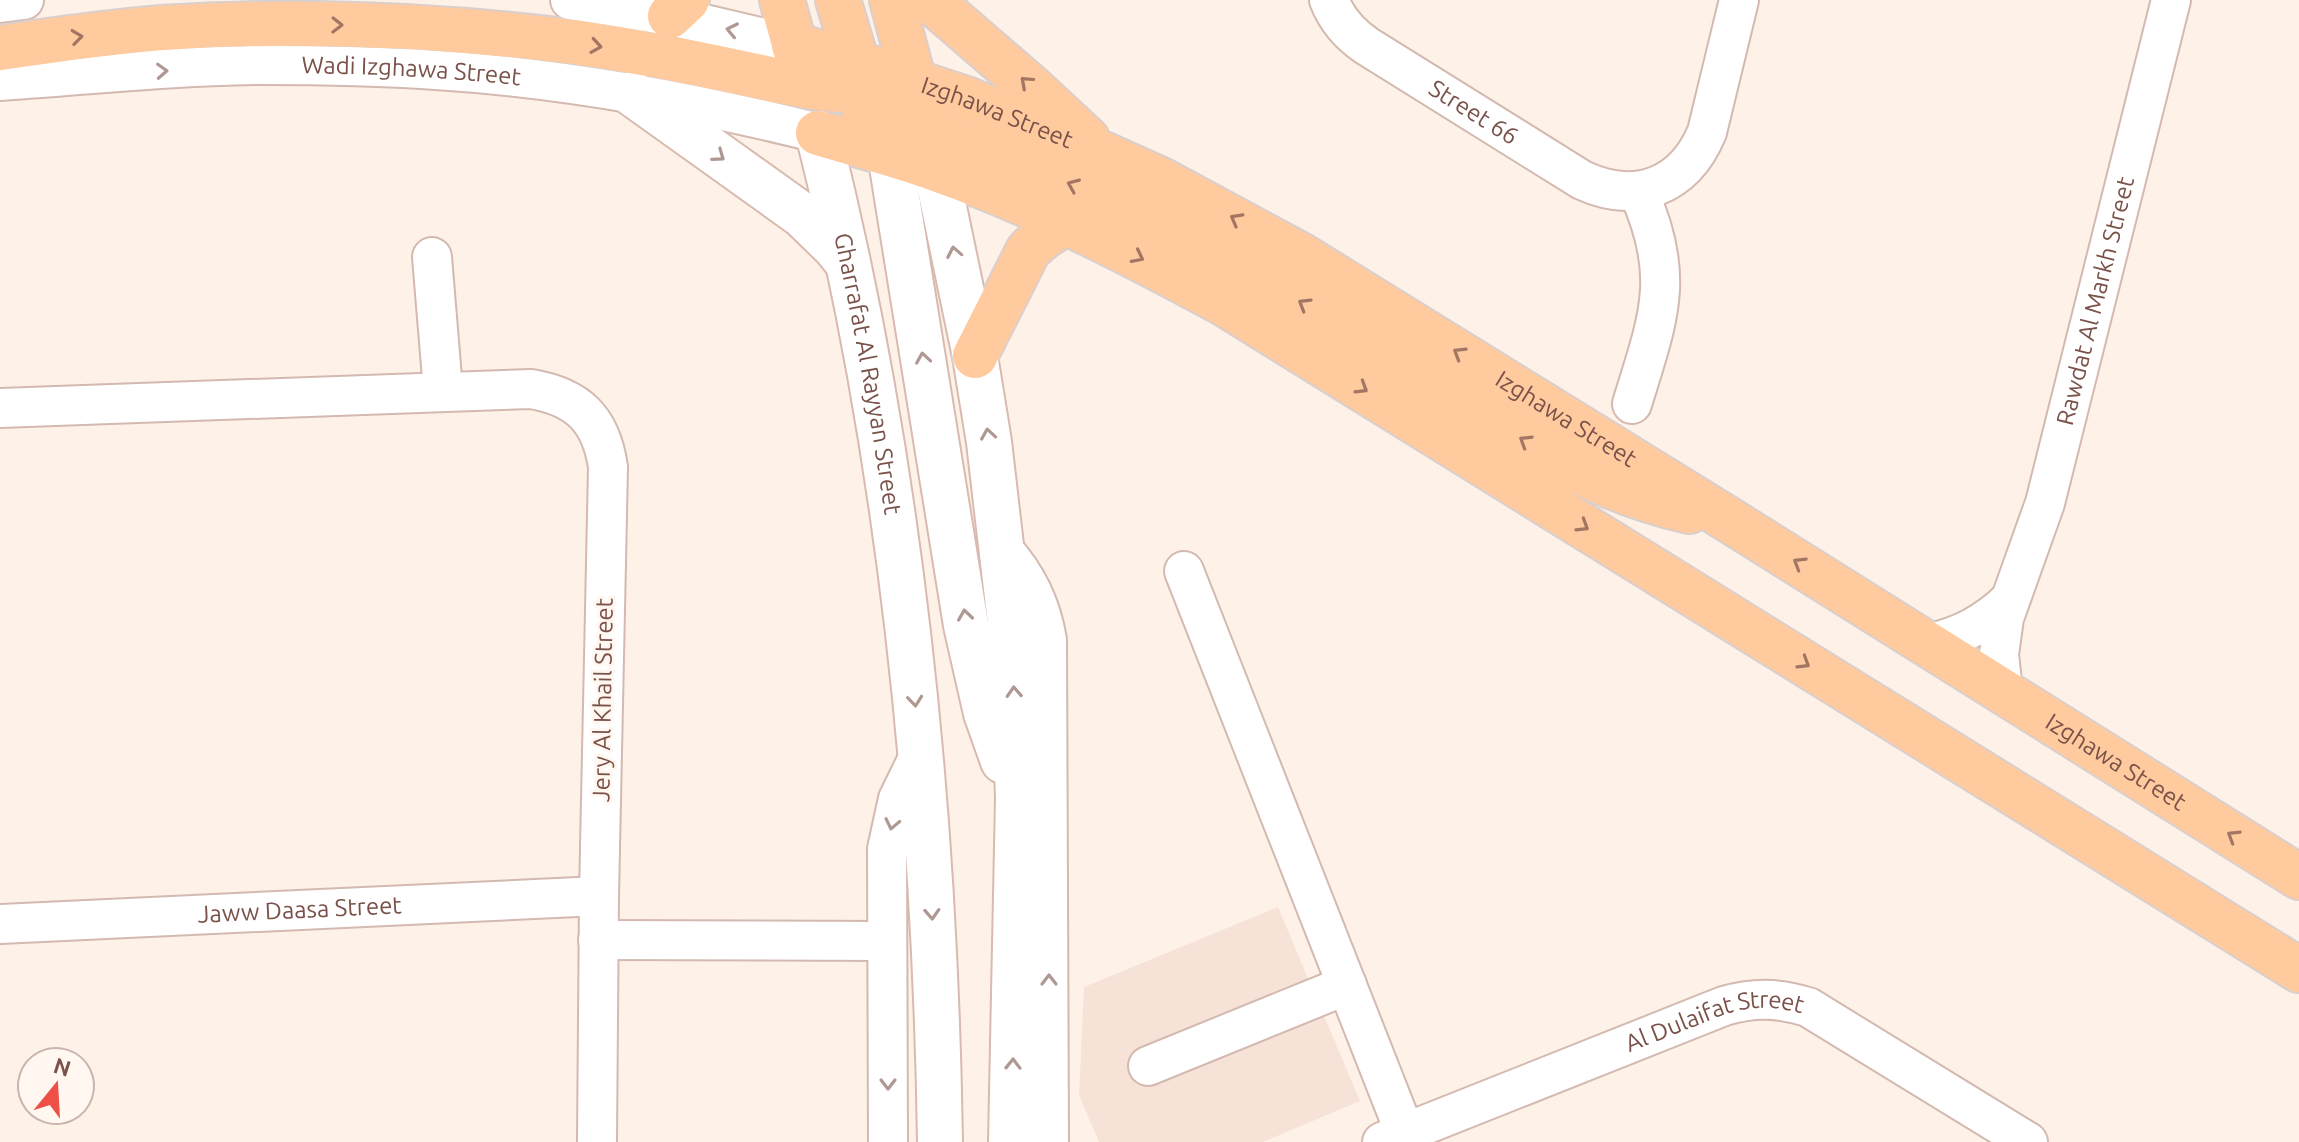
<svg xmlns="http://www.w3.org/2000/svg" width="2299" height="1142" viewBox="0 0 2299 1142" font-family="Ubuntu,sans-serif">
	<style>
		.residential { fill: #f6e2d6 }
		.lines { fill: none; stroke-linecap: round; stroke-linejoin: round }
		.street-casing { stroke: #d4b9b0; stroke-width: 42 }
		.secondary-casing { stroke: #d9baaf; stroke-width: 48 }
		.primary-casing { stroke: #dacfcc; stroke-width: 48 }
		.street { stroke: #fff; stroke-width: 38 }
		.secondary { stroke: #fff; stroke-width: 44 }
		.primary { stroke: #ffca9e; stroke-width: 44 }
		.oneway { stroke: #a27663 }
		.oneway2 { stroke: #af9792 }
		.labels { text-anchor: middle; stroke-width: 6; stroke-linejoin: round; paint-order: stroke }
		.street-label { font-size: 24px; fill: #7a524a; stroke: #fff7f0 }
	</style>
	<rect width="100%" height="100%" fill="#fef2e8"/>
	<path class="residential" d="M1278 907 1360 1101 1263 1142H1099L1079 1095 1084 987Z"/>
	<g class="lines">
		<g class="street-casing">
			<g id="street">
				<path d="M570 0 670 16 794 45"/>
				<path id="s1" d="M1329 0C1337 20 1349 34 1367 46L1582 180C1636 205 1684 187 1707 132L1739 0"/>
				<path d="M0 3 24 0"/>
				<path id="s2" d="M0 81C86 75 174 66 260 65 319 65 378 66 436 70 565 78 694 102 818 133"/>
				<path d="M432 257 443 390"/>
				<path d="M1632 404C1658 319 1677 277 1638 191"/>
				<path d="M0 408 531 389C578 397 601 419 608 467L599 896 597 1142"/>
				<path d="M1002 548C1027 576 1041 604 1047 640L1049 1142"/>
				<path d="M1184 571 1405 1133"/>
				<path d="M1927 644C1961 636 1985 624 2010 600"/>
				<path id="s3" d="M2003 691 1999 654 2004 618 2045 503 2171 0"/>
				<path id="s4" d="M0 924 599 896"/>
				<path d="M598 940 887 941"/>
				<path d="M1148 1066 1347 985"/>
				<path d="M888 1142 887 849 898 799 921 752"/>
				<path id="s5" d="M1382 1142 1724 1006C1755 997 1778 998 1808 1007L2028 1142"/>
			</g>
		</g>
		<g class="secondary-casing">
			<g id="secondary">
				<path d="M633 94 802 215 835 247 847 262"/>
				<path d="M871 123 890 154 966 625 986 713 1003 761"/>
				<path id="s6" d="M818 133C901 462 935 803 940 1142"/>
				<path d="M936 169 975 356 989 442 1012 640 1018 797 1011 1142"/>
			</g>
		</g>
		<g class="primary-casing">
			<g id="primary">
				<path d="M782 0 802 73"/>
				<path d="M838 0 857 63 867 85"/>
				<path d="M892 0 920 104"/>
				<path d="M930 0 1033 89 1087 139"/>
				<path d="M670 16 687 0"/>
				<path id="s7" d="M794 45 857 63 966 99 1103 154 1161 180 1302 256 1726 518 2299 877"/>
				<path d="M0 48C54 40 108 32 162 28 298 19 437 25 573 42 625 49 676 59 728 70 788 82 844 101 906 83"/>
				<path d="M859 128H895L927 132 1058 178 1122 206 1185 236 1251 272 1558 461C1600 484 1642 500 1689 511"/>
				<path d="M818 133C858 145 897 155 936 169 1036 204 1131 253 1225 304L2299 970"/>
				<path d="M975 356 1028 251C1040 238 1051 230 1068 223"/>
			</g>
		</g>
		<use href="#street" class="street"/>
		<use href="#secondary" class="secondary"/>
		<use href="#primary" class="primary"/>
	</g>
	<defs><path id="oneway-chevron" d="M-2-3.5L2.5 0L-2 3.5" fill="none" stroke-width="1.6" stroke-linecap="round" stroke-linejoin="round" transform="scale(2)"/></defs>
	<g class="oneway">
		<use href="#oneway-chevron" transform="translate(337 25) rotate(1)"/>
		<use href="#oneway-chevron" transform="translate(77 37) rotate(-7)"/>
		<use href="#oneway-chevron" transform="translate(596 46) rotate(9)"/>
		<use href="#oneway-chevron" transform="translate(1026 82) rotate(-138)"/>
		<use href="#oneway-chevron" transform="translate(1073 185) rotate(-157)"/>
		<use href="#oneway-chevron" transform="translate(1236 219) rotate(-151)"/>
		<use href="#oneway-chevron" transform="translate(1138 257) rotate(27)"/>
		<use href="#oneway-chevron" transform="translate(1304 304) rotate(-149)"/>
		<use href="#oneway-chevron" transform="translate(1459 353) rotate(-148)"/>
		<use href="#oneway-chevron" transform="translate(1362 388) rotate(32)"/>
		<use href="#oneway-chevron" transform="translate(1525 441) rotate(-148)"/>
		<use href="#oneway-chevron" transform="translate(1583 526) rotate(32)"/>
		<use href="#oneway-chevron" transform="translate(1799 563) rotate(-148)"/>
		<use href="#oneway-chevron" transform="translate(1804 663) rotate(32)"/>
		<use href="#oneway-chevron" transform="translate(2233 836) rotate(-148)"/>
	</g>
	<g class="oneway2">
		<use href="#oneway-chevron" transform="translate(732 30) rotate(-168)"/>
		<use href="#oneway-chevron" transform="translate(162 71) rotate(-3)"/>
		<use href="#oneway-chevron" transform="translate(719 156) rotate(36)"/>
		<use href="#oneway-chevron" transform="translate(954 252) rotate(-101)"/>
		<use href="#oneway-chevron" transform="translate(923 358) rotate(-99)"/>
		<use href="#oneway-chevron" transform="translate(988 434) rotate(-99)"/>
		<use href="#oneway-chevron" transform="translate(965 615) rotate(-98)"/>
		<use href="#oneway-chevron" transform="translate(1014 692) rotate(-93)"/>
		<use href="#oneway-chevron" transform="translate(915 701) rotate(84)"/>
		<use href="#oneway-chevron" transform="translate(892 824) rotate(102)"/>
		<use href="#oneway-chevron" transform="translate(932 914) rotate(87)"/>
		<use href="#oneway-chevron" transform="translate(1049 980) rotate(-90)"/>
		<use href="#oneway-chevron" transform="translate(1013 1064) rotate(-89)"/>
		<use href="#oneway-chevron" transform="translate(888 1084) rotate(90)"/>
	</g>
	<g class="labels">
		<g class="street-label">
			<text dy="8" stroke="none"><textPath href="#s2" startOffset="412">Wadi Izghawa Street</textPath></text>
			<text dy="8" stroke="none"><textPath href="#s1" startOffset="186">Street 66</textPath></text>
			<text dy="8" stroke="none"><textPath href="#s7" startOffset="214">Izghawa Street</textPath></text>
			<text dy="8" stroke="none"><textPath href="#s3" startOffset="404">Rawdat Al Markh Street</textPath></text>
			<text dy="8" stroke="none"><textPath href="#s6" startOffset="246">Gharrafat Al Rayyan Street</textPath></text>
			<text dy="8" stroke="none"><textPath href="#s7" startOffset="862">Izghawa Street</textPath></text>
			<text transform="translate(603 700) rotate(-89)" y="8">Jery Al Khail Street</text>
			<text dy="8" stroke="none"><textPath href="#s7" startOffset="1510">Izghawa Street</textPath></text>
			<text dy="8" stroke="none"><textPath href="#s4" startOffset="300">Jaww Daasa Street</textPath></text>
			<text dy="8" stroke="none"><textPath href="#s5" startOffset="356">Al Dulaifat Street</textPath></text>
		</g>
	</g>
	<g transform="translate(56 1086) rotate(18)"><circle r="38" fill="#fff7f0" stroke="#cab5ae" stroke-width="2"/>
	<path d="M0-6L14 30L0 20L-14 30Z" fill="#ee4f47"/>
	<text y="-12" font-size="22" font-weight="bold" text-anchor="middle" fill="#7a524a">N</text>
	</g>
</svg>
